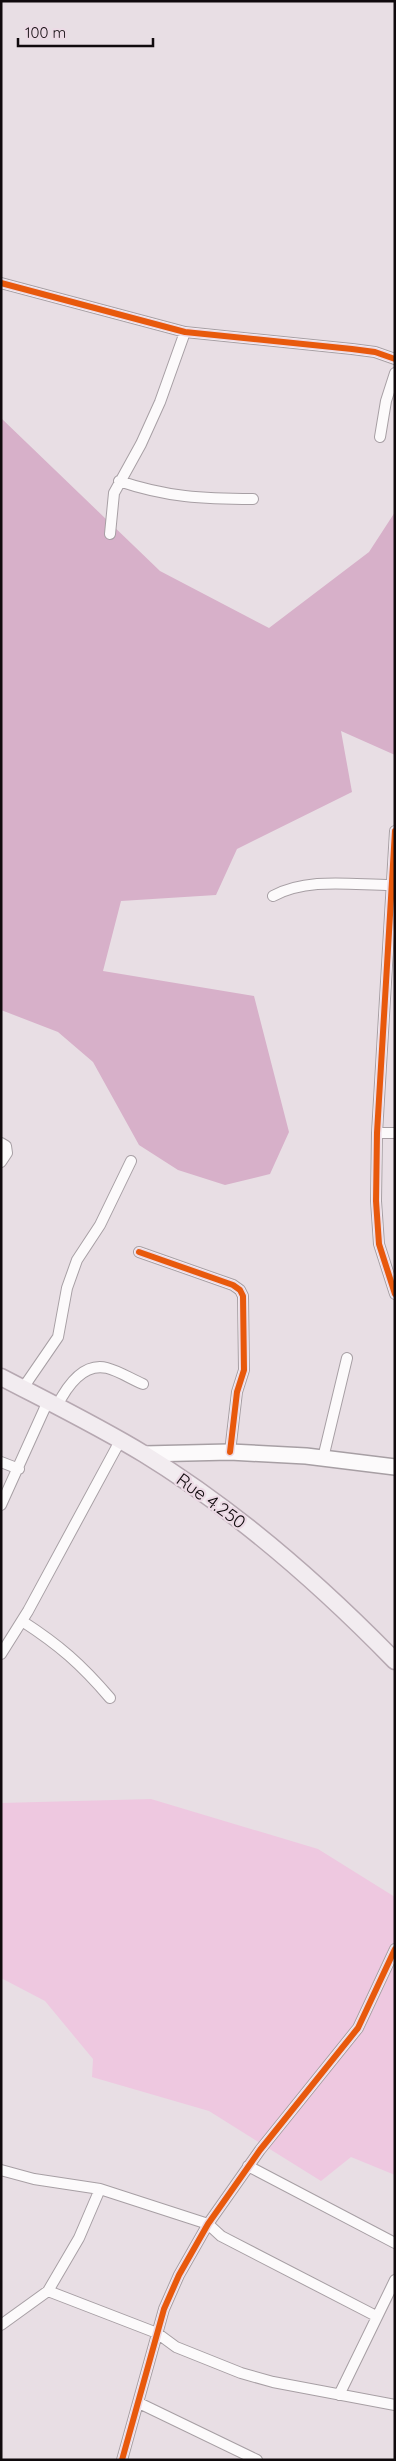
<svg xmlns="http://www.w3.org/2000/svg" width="396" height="2461" viewBox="0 0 396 2461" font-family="Quicksand,sans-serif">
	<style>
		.green { fill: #eec8e0 }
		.forest { fill: #d7b0c9 }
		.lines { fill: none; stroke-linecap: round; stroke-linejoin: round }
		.street-casing { stroke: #a79fa4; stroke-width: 12 }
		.secondary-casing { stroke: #a79fa4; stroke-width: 18 }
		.primary-casing { stroke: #b6a8b1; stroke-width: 19 }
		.street { stroke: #fcfafb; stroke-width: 10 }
		.secondary { stroke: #fcfafb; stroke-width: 15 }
		.primary { stroke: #f2ecf0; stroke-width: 16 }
		.cycleway-casing { stroke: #ecdae5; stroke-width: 9 }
		.cycleway { stroke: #e8590c; stroke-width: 6 }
		.labels { text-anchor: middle; stroke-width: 4.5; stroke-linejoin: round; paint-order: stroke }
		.street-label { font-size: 18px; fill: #100a0d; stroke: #ecdae5 }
	</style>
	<rect width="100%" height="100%" fill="#e8dee4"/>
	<path class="green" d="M151 1799 318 1849 395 1897V2175L351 2157 321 2181 209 2111 92 2077 93 2059 45 2001 1 1978V1803Z"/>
	<path class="forest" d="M1 418 160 571 269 628 369 552 395 512V755L341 731 352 792 237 849 216 895 121 901 103 971 254 996 289 1132 270 1174 225 1185 178 1170 139 1145 93 1062 58 1032 1 1010Z"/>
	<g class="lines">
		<g class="street-casing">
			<path id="street" d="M1 283 185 332 352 349 375 352 395 359
				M380 437 386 401 395 373
				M119 481C166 497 203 499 253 499
				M110 534 114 493 141 444 160 402 185 332
				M395 831 377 1133 376 1201 379 1244 395 1294
				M273 896C308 877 353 885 391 885
				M377 1133H395
				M1 1143 6 1146 7 1153 1 1162
				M139 1252 233 1285 240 1290 243 1296 244 1370 237 1392 230 1452
				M23 1388 58 1337 67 1288 77 1260 100 1225 131 1161
				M57 1406C66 1388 82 1362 107 1368 119 1371 131 1379 143 1384
				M323 1458 347 1358
				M1 1462 19 1469
				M1 1505 48 1401
				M22 1621C59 1645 81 1664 110 1698
				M1 1654 28 1611 120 1441
				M248 2166 395 2243
				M1 2170 34 2179 100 2189 208 2224 221 2236 376 2316
				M48 2291 79 2238 100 2189
				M1 2325 48 2291 157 2333 176 2347 241 2373 273 2382 395 2405
				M339 2395 395 2280
				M139 2403 257 2460
				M122 2460 164 2309 179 2275 208 2224 260 2150 358 2028 395 1949"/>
		</g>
		<g class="secondary-casing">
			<path id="secondary" d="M144 1454 230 1452 306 1456 395 1467"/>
		</g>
		<g class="primary-casing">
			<path id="primary" d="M1 1377C49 1402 98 1426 144 1454 237 1511 319 1583 395 1661"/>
		</g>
		<use href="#street" class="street"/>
		<use href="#secondary" class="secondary"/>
		<use href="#primary" class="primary"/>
		<g class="cycleway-casing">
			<path id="cycleway" d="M1 283 185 332 352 349 375 352 395 359
				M395 831 377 1133 376 1201 379 1244 395 1294
				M139 1252 233 1285 240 1290 243 1296 244 1370 237 1392 230 1452
				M122 2460 164 2309 179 2275 208 2224 260 2150 358 2028 395 1949"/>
		</g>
		<use href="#cycleway" class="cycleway"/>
	</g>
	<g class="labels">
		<g class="street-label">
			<text transform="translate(211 1501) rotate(36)" y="6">Rue 4.250</text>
		</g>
	</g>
	<rect width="396" height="2461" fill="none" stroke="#100a0d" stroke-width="5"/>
	<path d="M18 38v8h135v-8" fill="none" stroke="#100a0d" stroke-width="2.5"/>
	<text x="25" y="38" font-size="15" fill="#100a0d" stroke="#ecdae5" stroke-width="4" paint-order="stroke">100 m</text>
</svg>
